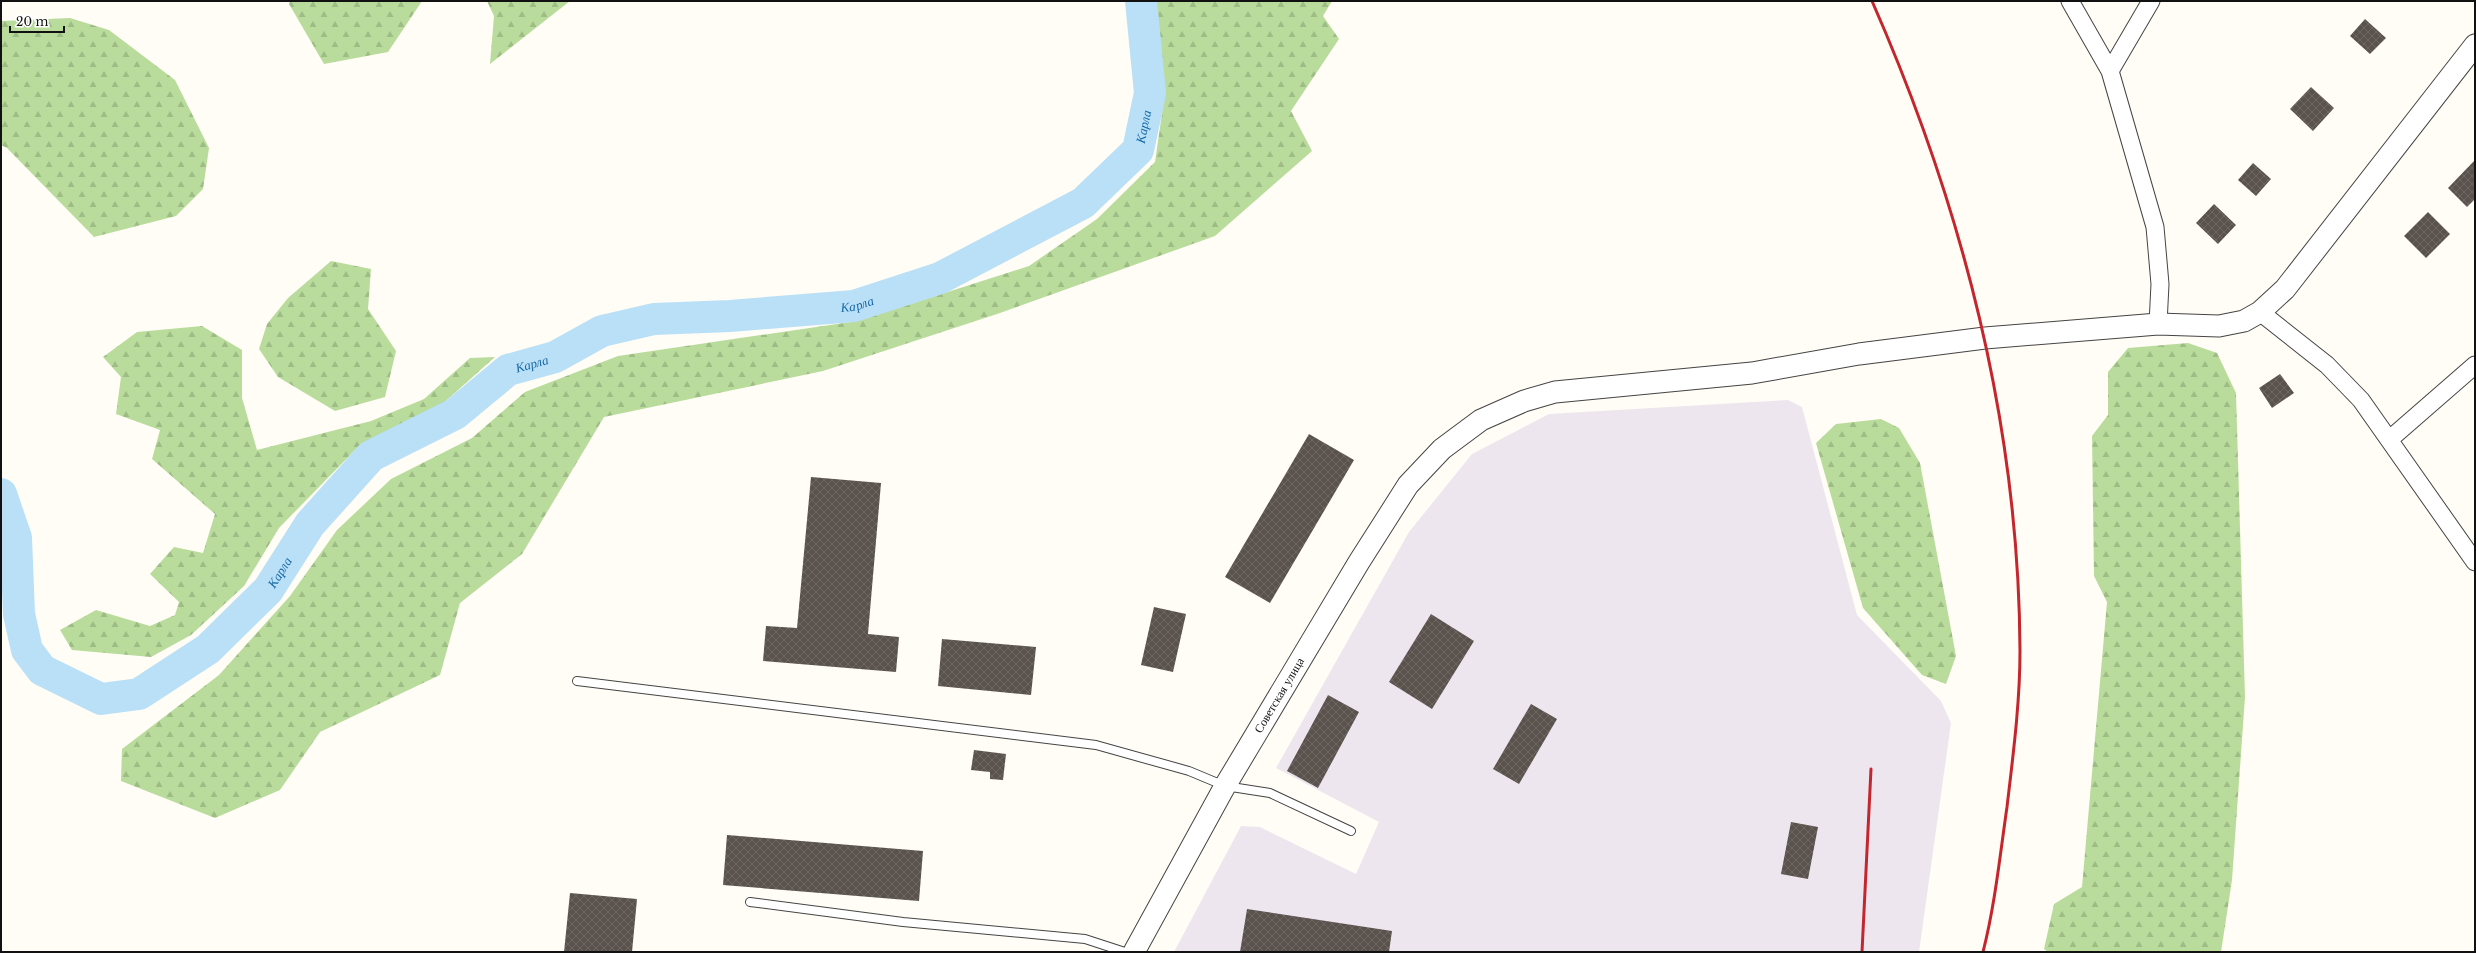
<svg xmlns="http://www.w3.org/2000/svg" width="2476" height="953" viewBox="0 0 2476 953" font-family="'Libre Baskerville',serif">
	<style>
		.industrial { fill: #eee6ef }
		.forest { fill: url(#forest-firs) }
		.lines { fill: none; stroke-linecap: round; stroke-linejoin: round }
		.river { stroke: #b9e0f7; stroke-width: 32 }
		.building { fill: url(#building-cross-hatch) }
		.service-casing { stroke: #444; stroke-width: 10 }
		.minor-casing { stroke: #444; stroke-width: 19 }
		.tertiary-casing { stroke: #444; stroke-width: 23 }
		.service { stroke: #fff; stroke-width: 8 }
		.minor { stroke: #fff; stroke-width: 17 }
		.tertiary { stroke: #fff; stroke-width: 21 }
		.rail { stroke: #c4262e; stroke-width: 3 }
		.labels { text-anchor: middle; stroke-width: 4; stroke-linejoin: round; paint-order: stroke }
		.street-label { font-size: 12px; fill: #111; stroke: #fff }
		.water-label { font-size: 13px; font-style: italic; fill: #1768a6; stroke: #fff }
	</style>
	<defs>
		<pattern id="forest-firs" width="22" height="20" patternUnits="userSpaceOnUse"><rect width="22" height="20" fill="#b9dc9c"/><path d="M5 1l3.5 6h-7zM16 11l3.5 6h-7z" fill="#9ebc85"/></pattern>
		<pattern id="building-cross-hatch" width="8" height="8" patternUnits="userSpaceOnUse"><rect width="8" height="8" fill="#5a524d"/><path d="M0 0l8 8M0 8l8-8" fill="none" stroke="#6d6662"/></pattern>
	</defs>
	<rect width="100%" height="100%" fill="#fffdf5"/>
	<path class="industrial" d="M1788 400 1802 407 1857 615 1941 701 1951 723 1919 952H1174L1241 826 1260 827 1356 874 1379 822 1276 768 1409 532 1472 454 1549 414Z"/>
	<path class="forest" d="M290 1H422L388 52 324 64 289 4Z
		M487 1H570L490 64 494 16Z
		M1151 1H1332L1323 16 1339 39 1291 111 1312 151 1215 236 1000 313 823 371 604 417 522 554 460 603 440 675 320 732 280 790 215 818 121 781 122 749 219 675 290 596 337 530 391 479 472 438 525 392 618 356 857 321 1029 266 1097 219 1155 162 1165 92Z
		M70 18 109 30 175 80 209 148 203 189 176 216 94 237 7 148 1 145V21Z
		M331 261 371 269 368 309 396 351 385 397 335 411 278 377 259 349 267 324 288 298Z
		M202 326 242 350V398L257 450 371 421 424 399 470 358 495 357 438 408 359 446 279 528 244 586 191 635 151 657 72 650 60 630 96 610 150 626 175 615 179 602 150 574 174 547 203 553 215 514 152 459 160 430 116 414 121 377 103 357 137 332Z
		M2188 343 2217 353 2236 393 2245 697 2232 880 2221 952H2048L2044 949 2054 904 2082 887 2107 602 2094 576 2092 436 2108 415V372L2128 348Z
		M1881 419 1899 428 1920 463 1956 656 1946 684 1922 675 1863 608 1816 443 1836 424Z"/>
	<g class="lines">
		<path class="river" id="s1" d="M1 494 16 538 19 614 27 650 42 670 101 699 139 694 208 649 268 590 310 524 371 456 455 414 508 370 555 357 602 331 654 319 730 316 854 306 940 278 1083 203 1138 150 1150 93 1141 1"/>
	</g>
	<path class="building" d="M2365 19 2386 38 2370 54 2350 36Z
		M2311 87 2334 108 2313 131 2290 109Z
		M2475 160V199L2467 207 2448 188Z
		M2253 163 2271 179 2256 196 2238 180Z
		M2214 204 2236 225 2218 244 2196 223Z
		M2428 212 2450 234 2426 258 2404 236Z
		M2280 374 2294 393 2272 408 2259 388Z
		M1309 434 1354 460 1270 603 1225 577Z
		M811 477 881 483 868 634 899 637 896 672 763 661 766 626 797 628Z
		M1154 607 1186 614 1173 672 1141 665Z
		M1431 614 1474 641 1432 709 1389 682Z
		M942 639 1036 647 1031 695 938 686Z
		M1328 695 1359 712 1318 788 1287 771Z
		M1531 704 1557 719 1519 784 1493 769Z
		M974 750 1006 754 1003 780 990 779V772L971 770Z
		M1791 822 1818 827 1808 879 1781 874Z
		M727 835 923 851 919 901 723 885Z
		M570 893 637 899 632 952H564Z
		M1247 909 1392 931 1389 952H1240Z"/>
	<g class="lines">
		<g class="service-casing">
			<path id="service" d="M577 681 1096 745 1189 771 1225 786 1270 793 1351 831
				M750 902 903 922 1085 939 1125 952"/>
		</g>
		<g class="minor-casing">
			<path id="minor" d="M2070 1 2110 71 2155 227 2160 284 2158 324
				M2110 71 2151 1
				M2260 312 2327 365 2361 400 2475 562
				M2390 439 2475 365"/>
		</g>
		<g class="tertiary-casing">
			<g id="tertiary">
				<path id="s2" d="M1134 952 1225 786 1359 562 1408 485 1442 449 1481 420 1524 401 1555 392 1752 373 1859 354 1985 338 2158 324 2219 326 2244 321 2260 312 2285 289 2475 45"/>
			</g>
		</g>
		<use href="#service" class="service"/>
		<use href="#minor" class="minor"/>
		<use href="#tertiary" class="tertiary"/>
		<path class="rail" d="M1872 1C1963 208 2019 424 2020 651 2020 703 2013 756 2007 807 2000 855 1995 905 1983 952
			M1862 952 1871 769"/>
	</g>
	<g class="labels">
		<g class="street-label">
			<text dy="4" stroke="none"><textPath href="#s2" startOffset="295">Советская улица</textPath></text>
		</g>
		<g class="water-label">
			<text dy="5" stroke="none"><textPath href="#s1" startOffset="1496">Карла</textPath></text>
			<text dy="5" stroke="none"><textPath href="#s1" startOffset="1147">Карла</textPath></text>
			<text dy="5" stroke="none"><textPath href="#s1" startOffset="812">Карла</textPath></text>
			<text dy="5" stroke="none"><textPath href="#s1" startOffset="476">Карла</textPath></text>
		</g>
	</g>
	<rect width="2476" height="953" fill="none" stroke="#111111" stroke-width="4"/>
	<path d="M10 26v6h54v-6" fill="none" stroke="#111111" stroke-width="2"/>
	<text x="16" y="26" font-size="12" fill="#111111" stroke="#ffffff" stroke-width="3" paint-order="stroke">20 m</text>
</svg>
